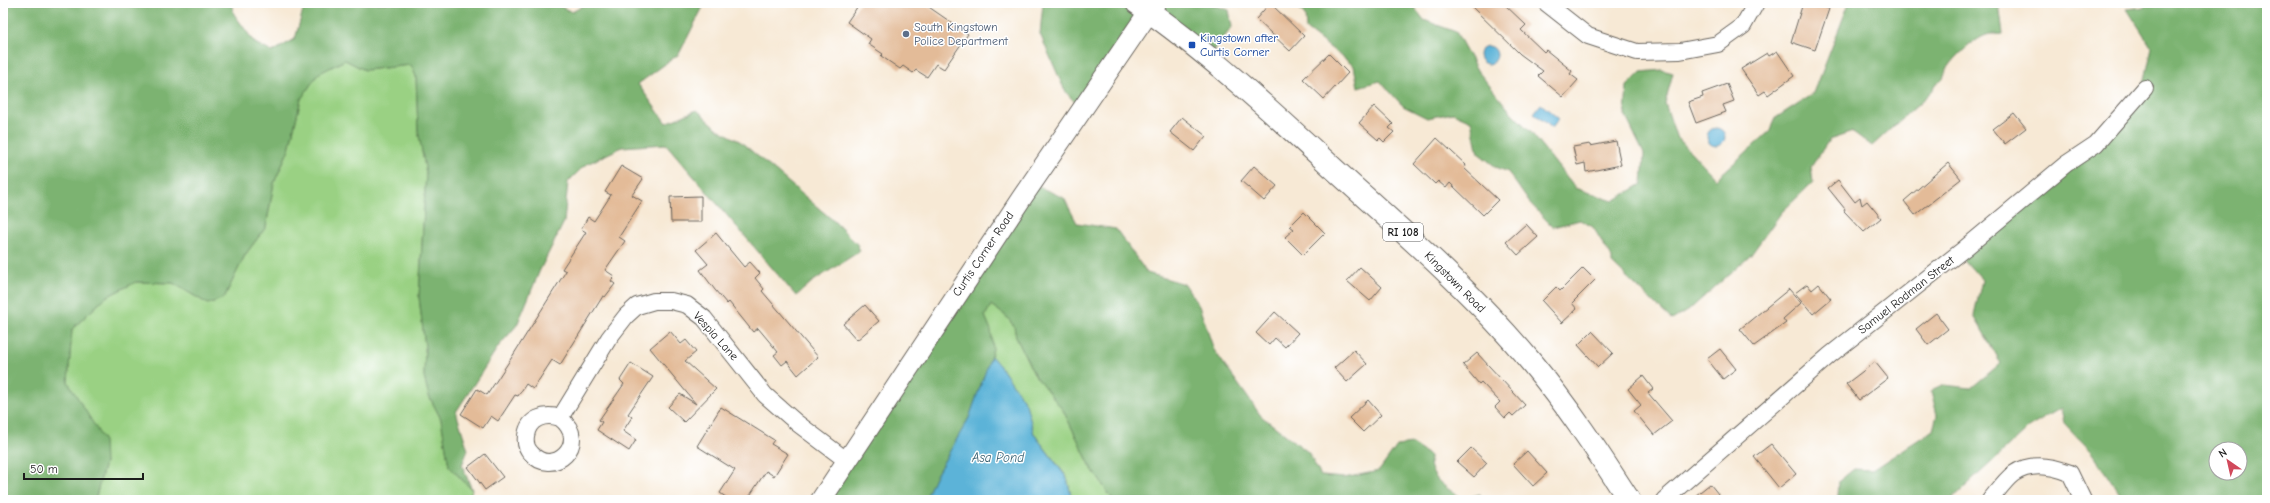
<svg xmlns="http://www.w3.org/2000/svg" width="2270" height="503" viewBox="0 0 2270 503" font-family="'Comic Neue',sans-serif">
	<style>
		.green { fill: #9ad183; stroke: #5b7650 }
		.forest { fill: #7bb371; stroke: #4c6846; fill-rule: evenodd }
		.water { fill: #5bb3d8; stroke: #3c687a }
		.building { fill: #e3bb98 }
		.lines { fill: none; stroke-linecap: round; stroke-linejoin: round }
		.minor-casing { stroke: #69645d; stroke-width: 18 }
		.tertiary-casing { stroke: #69645d; stroke-width: 22 }
		.primary-casing { stroke: #69645d; stroke-width: 24 }
		.minor { stroke: #fff; stroke-width: 16 }
		.tertiary { stroke: #fff; stroke-width: 20 }
		.primary { stroke: #fff; stroke-width: 22 }
		.service-dot { fill: #5c6f8a; stroke: #fff; stroke-width: 1.5 }
		.transit-dot { fill: #1a4fb4; stroke: #fff; stroke-width: 1.5 }
		.labels { text-anchor: middle; stroke-width: 3; stroke-linejoin: round; paint-order: stroke }
		.shield { fill: #fff; stroke: #606060; stroke-width: 1 }
		.shield-label { font-size: 11px; font-weight: bold; fill: #1c1c1c }
		.service-label { font-size: 12px; fill: #4e5e75; stroke: #fff; text-anchor: start }
		.transit-label { font-size: 12px; fill: #164399; stroke: #fff; text-anchor: start }
		.street-label { font-size: 12px; fill: #1c1c1c; stroke: #fff }
		.water-label { font-size: 13px; font-style: italic; fill: #386071; stroke: #fff }
	</style>
	<rect width="100%" height="100%" fill="#fff"/>
	<filter id="ink" filterUnits="userSpaceOnUse"><feTurbulence type="fractalNoise" baseFrequency=".025" numOctaves="2"/><feDisplacementMap in="SourceGraphic" scale="8" xChannelSelector="R" yChannelSelector="G"/><feConvolveMatrix kernelMatrix="1 2 1 2 8 2 1 2 1" color-interpolation-filters="sRGB"/></filter>
	<filter id="wash" filterUnits="userSpaceOnUse"><feTurbulence type="fractalNoise" baseFrequency=".012" numOctaves="4" result="noise"/><feDisplacementMap in="SourceGraphic" scale="16" xChannelSelector="R" yChannelSelector="G"/><feGaussianBlur stdDeviation="0.9" result="paint"/><feColorMatrix in="noise" values="0 0 0 0 0 0 0 0 0 0 0 0 0 0 0 0 0 1.4 0 .05"/><feComposite in="paint" operator="in"/></filter>
	<g filter="url(#wash)">
		<rect width="100%" height="100%" fill="#f7e9d5"/>
		<path class="green" d="M345 60 365 70 411 65 416 76 418 130 426 173 419 297 425 347 424 377 429 396 441 419 449 466 472 490 469 500H95L105 463 68 382 72 329 106 297 136 282 173 283 208 304 224 298 245 255 266 227 274 183 289 149 301 99 317 74Z
			M991 305 1006 316 1014 326 1016 337 1034 374 1063 410 1092 469 1113 500H1072L1067 477 1034 434 1026 404 1003 370 991 356C995 342 991 329 985 316Z"/>
		<path class="forest" d="M3 3H231L234 14 255 43 272 52 295 39 305 3H553L572 12 588 3H705L679 54 638 84 666 123 697 110 718 129 741 142 835 222 857 244 860 251 812 282 796 296 666 144 622 147 585 165 568 182 564 222 540 270 517 325 498 347 456 412 468 450 462 465 472 490 449 466 441 419 429 396 424 377 425 347 419 297 426 173 418 130 416 76 411 65 365 70 345 60 318 74 301 99 289 149 274 183 266 227 245 255 224 298 208 304 173 283 136 282 106 297 72 329 68 382 104 441 105 463 95 500H3Z
			M1043 3H1207L1229 10 1232 27 1212 53 1154 14 1079 107 1065 91 1040 34Z
			M1295 3H1411L1424 20 1456 32 1477 70 1510 111 1530 131 1575 188 1613 201 1642 184 1644 154 1625 115 1627 86 1641 72 1662 70 1673 73 1665 103 1676 136 1716 179 1770 131 1774 119 1814 93 1849 3H1999L2003 34C1998 35 1996 34 1991 34 1976 35 1945 65 1943 79L1937 83 1932 91 1872 146 1853 132 1829 140 1811 167 1813 182 1781 213 1750 256 1690 309 1672 320 1612 263V258L1593 227 1580 220 1553 227 1529 202 1508 172 1496 167 1478 153 1471 121 1453 113 1427 118 1403 106 1380 81 1358 87 1354 66 1306 29 1305 15Z
			M2148 3H2267V500H2124L2093 453 2064 423 2061 408 2028 428 1951 500H1835L1838 496 1839 481 1854 469 1872 470 1933 430 1937 415 1931 391 1944 385 1971 388 2001 363 1974 316 1982 280 1958 253 2099 138 2144 84 2152 48 2127 9 2144 7ZM2216 449H2240V473H2216Z
			M1033 184 1064 198 1077 223 1116 229 1147 273 1185 284 1199 306 1214 350 1261 416 1308 452 1321 476 1344 478 1379 471 1397 446 1412 444 1430 456C1428 479 1446 487 1463 499L1480 494 1482 500H1113L1092 469 1063 410 1034 374 1016 337 1014 326 1006 316 991 305 985 316 991 330 993 349 988 366 969 418 935 477 925 500H813Z"/>
		<path class="water" d="M1479 55a9 9 0 1 1 18 0a9 9 0 1 1-18 0Z
			M1541 104 1559 119 1552 128 1534 113Z
			M1707 137a9 9 0 1 1 18 0a9 9 0 1 1-18 0Z
			M991 356 1003 370 1026 404 1034 434 1067 478 1072 500H925L935 477 969 418Z"/>
		<g id="blocks">
			<path class="building" d="M860 3H923L968 34 944 69 936 64 927 77 916 70 913 73 903 66 900 69 881 56 883 54 868 44 871 39 847 22Z
				M1270 3 1304 36 1290 51 1256 19Z
				M1468 3H1503L1526 25 1521 30 1544 52 1546 50 1572 71 1570 74 1578 80 1563 97 1538 76 1543 71 1520 54Z
				M1803 3H1813L1829 9 1815 50 1791 42Z
				M1777 51 1794 76 1768 95 1765 91 1759 95 1741 69 1767 53 1769 56Z
				M1329 54 1348 73 1324 99 1303 79Z
				M1727 84 1734 101 1723 105 1726 112 1696 123 1688 102 1703 97 1702 93Z
				M1374 106 1393 124 1389 128 1394 132 1384 142 1380 138 1378 140 1359 123Z
				M2014 113 2026 128 2005 144 1993 129Z
				M1182 117 1206 136 1194 151 1170 132Z
				M1437 138 1466 165 1464 168 1498 200 1483 215 1450 183 1446 188 1438 181 1435 184 1414 164Z
				M1616 141 1621 165 1586 172 1585 163 1577 165 1573 147 1590 144V146Z
				M1948 163 1961 179 1915 215 1904 201Z
				M621 166 643 179 632 195 642 201 619 237 625 241 605 270 614 276 611 281 615 284 605 297 603 296 560 365 552 360 533 389 526 384 518 396 515 395 498 421 491 416 483 428 461 414 477 389 487 395 512 357 566 271 562 269 586 232 581 229 588 217 594 221 611 195 605 192Z
				M1254 166 1277 186 1264 201 1241 181Z
				M1838 180 1855 202 1860 198 1862 205 1867 201 1881 218 1864 232 1844 211 1845 209 1828 188Z
				M701 196V222H671L670 197Z
				M1304 212 1325 233 1303 255 1285 237 1294 229 1290 226Z
				M1526 224 1538 237 1518 255 1506 242Z
				M716 233 744 267 750 262 760 273 755 278 764 289 762 291 818 357 798 375 787 361 782 365 774 355 778 352 758 328 753 332 729 302 727 304 715 290 700 270 708 264 696 250Z
				M1360 267 1382 287 1370 301 1347 281Z
				M1583 268 1595 280 1572 303 1577 309 1562 323 1542 301 1556 287 1560 291Z
				M1807 284 1812 290 1819 284 1831 299 1813 314 1795 293Z
				M1789 289 1801 303 1783 319 1786 323 1754 346 1740 329Z
				M865 305 879 321 857 340 843 324Z
				M1275 312 1298 333 1285 347 1275 338 1269 345 1256 333Z
				M1936 313 1948 329 1928 345 1916 329Z
				M670 331 681 344 686 340 696 352 685 361 716 389 684 422 668 407 680 394 696 404 650 348Z
				M1592 331 1613 353 1598 367 1578 345Z
				M1720 349 1736 369 1723 379 1707 359Z
				M1354 350 1367 364 1347 382 1334 368Z
				M1477 353 1525 405 1513 416 1510 413 1505 418 1495 407 1500 402 1481 382 1479 384 1463 365Z
				M1875 362 1888 378 1859 400 1846 384Z
				M631 363 653 377 628 414 632 417 623 431 636 440 629 451 597 430 602 422 599 420 624 384 620 380Z
				M1643 376 1653 389 1648 393 1672 421 1654 435 1634 411 1641 405 1628 389Z
				M1368 400 1381 415 1363 432 1349 418Z
				M721 407 774 440 771 444 788 454 774 476 766 471 747 500H730L720 493 735 470 697 446Z
				M1771 444 1796 474 1779 488 1754 457Z
				M1471 448 1487 463 1474 477 1457 462Z
				M1527 451 1547 473 1533 486 1513 464Z
				M485 454 503 477 485 490 468 467Z
				M1710 484 1723 500H1690Z"/>
		</g>
	</g>
	<g filter="url(#ink)">
		<use href="#blocks" fill-opacity="0" stroke="#69645d" stroke-width="1"/>
		<g class="lines">
			<g class="minor-casing">
				<path id="minor" d="M1546 3 1588 36 1637 52 1680 51 1718 44 1743 26 1756 3
					M560 418C592 443 552 479 531 453 527 449 525 443 526 436 528 418 545 413 560 418L609 338 626 316 637 306 654 301H671L687 305 704 318 765 395 797 423 846 460
					M1664 500 1830 355 1964 249 2066 164 2096 144 2145 88
					M1990 500C1997 492 2004 481 2013 474 2030 462 2052 466 2070 473L2083 500"/>
			</g>
			<g class="tertiary-casing">
				<path id="tertiary" d="M821 500 1021 199 1155 3"/>
			</g>
			<g class="primary-casing">
				<path id="primary" d="M1137 3C1208 52 1271 111 1334 169 1402 231 1472 291 1531 362 1567 405 1598 452 1629 500"/>
			</g>
			<use href="#minor" class="minor"/>
			<use href="#tertiary" class="tertiary"/>
			<use href="#primary" class="primary"/>
		</g>
	</g>
	<circle class="service-dot" cx="906" cy="34" r="4"/>
	<rect class="transit-dot" x="1188" y="41" width="8" height="8" rx="2"/>
	<g class="labels">
		<rect class="shield" x="1383" y="223" width="40" height="18" rx="3"/>
		<g class="shield-label">
			<text x="1403" y="236">RI 108</text>
		</g>
		<g class="service-label">
			<text x="914" y="31">South Kingstown<tspan x="914" dy="14">Police Department</tspan></text>
		</g>
		<g class="transit-label">
			<text x="1200" y="42">Kingstown after<tspan x="1200" dy="14">Curtis Corner</tspan></text>
		</g>
		<g class="street-label">
			<text transform="translate(983 254) rotate(-56)" y="4">Curtis Corner Road</text>
			<text transform="translate(1455 282) rotate(45)" y="4">Kingstown Road</text>
			<text transform="translate(1906 295) rotate(-38)" y="4">Samuel Rodman Street</text>
			<text transform="translate(716 336) rotate(48)" y="4">Vespia Lane</text>
		</g>
		<g class="water-label">
			<text x="998" y="462">Asa Pond</text>
		</g>
	</g>
	<rect width="2270" height="503" fill="none" stroke="#fff" stroke-width="16"/>
	<g transform="translate(2228 461) rotate(326)"><circle r="19" fill="#ffffff" stroke="#a4a4a4"/>
	<path d="M0-3L7 15L0 10L-7 15Z" fill="#d1495b"/>
	<text y="-6" font-size="11" font-weight="bold" text-anchor="middle" fill="#1c1c1c">N</text>
	</g>
	<path d="M24 473v6h119v-6" fill="none" stroke="#1c1c1c" stroke-width="2"/>
	<text x="30" y="473" font-size="12" fill="#1c1c1c" stroke="#ffffff" stroke-width="3" paint-order="stroke">50 m</text>
</svg>
